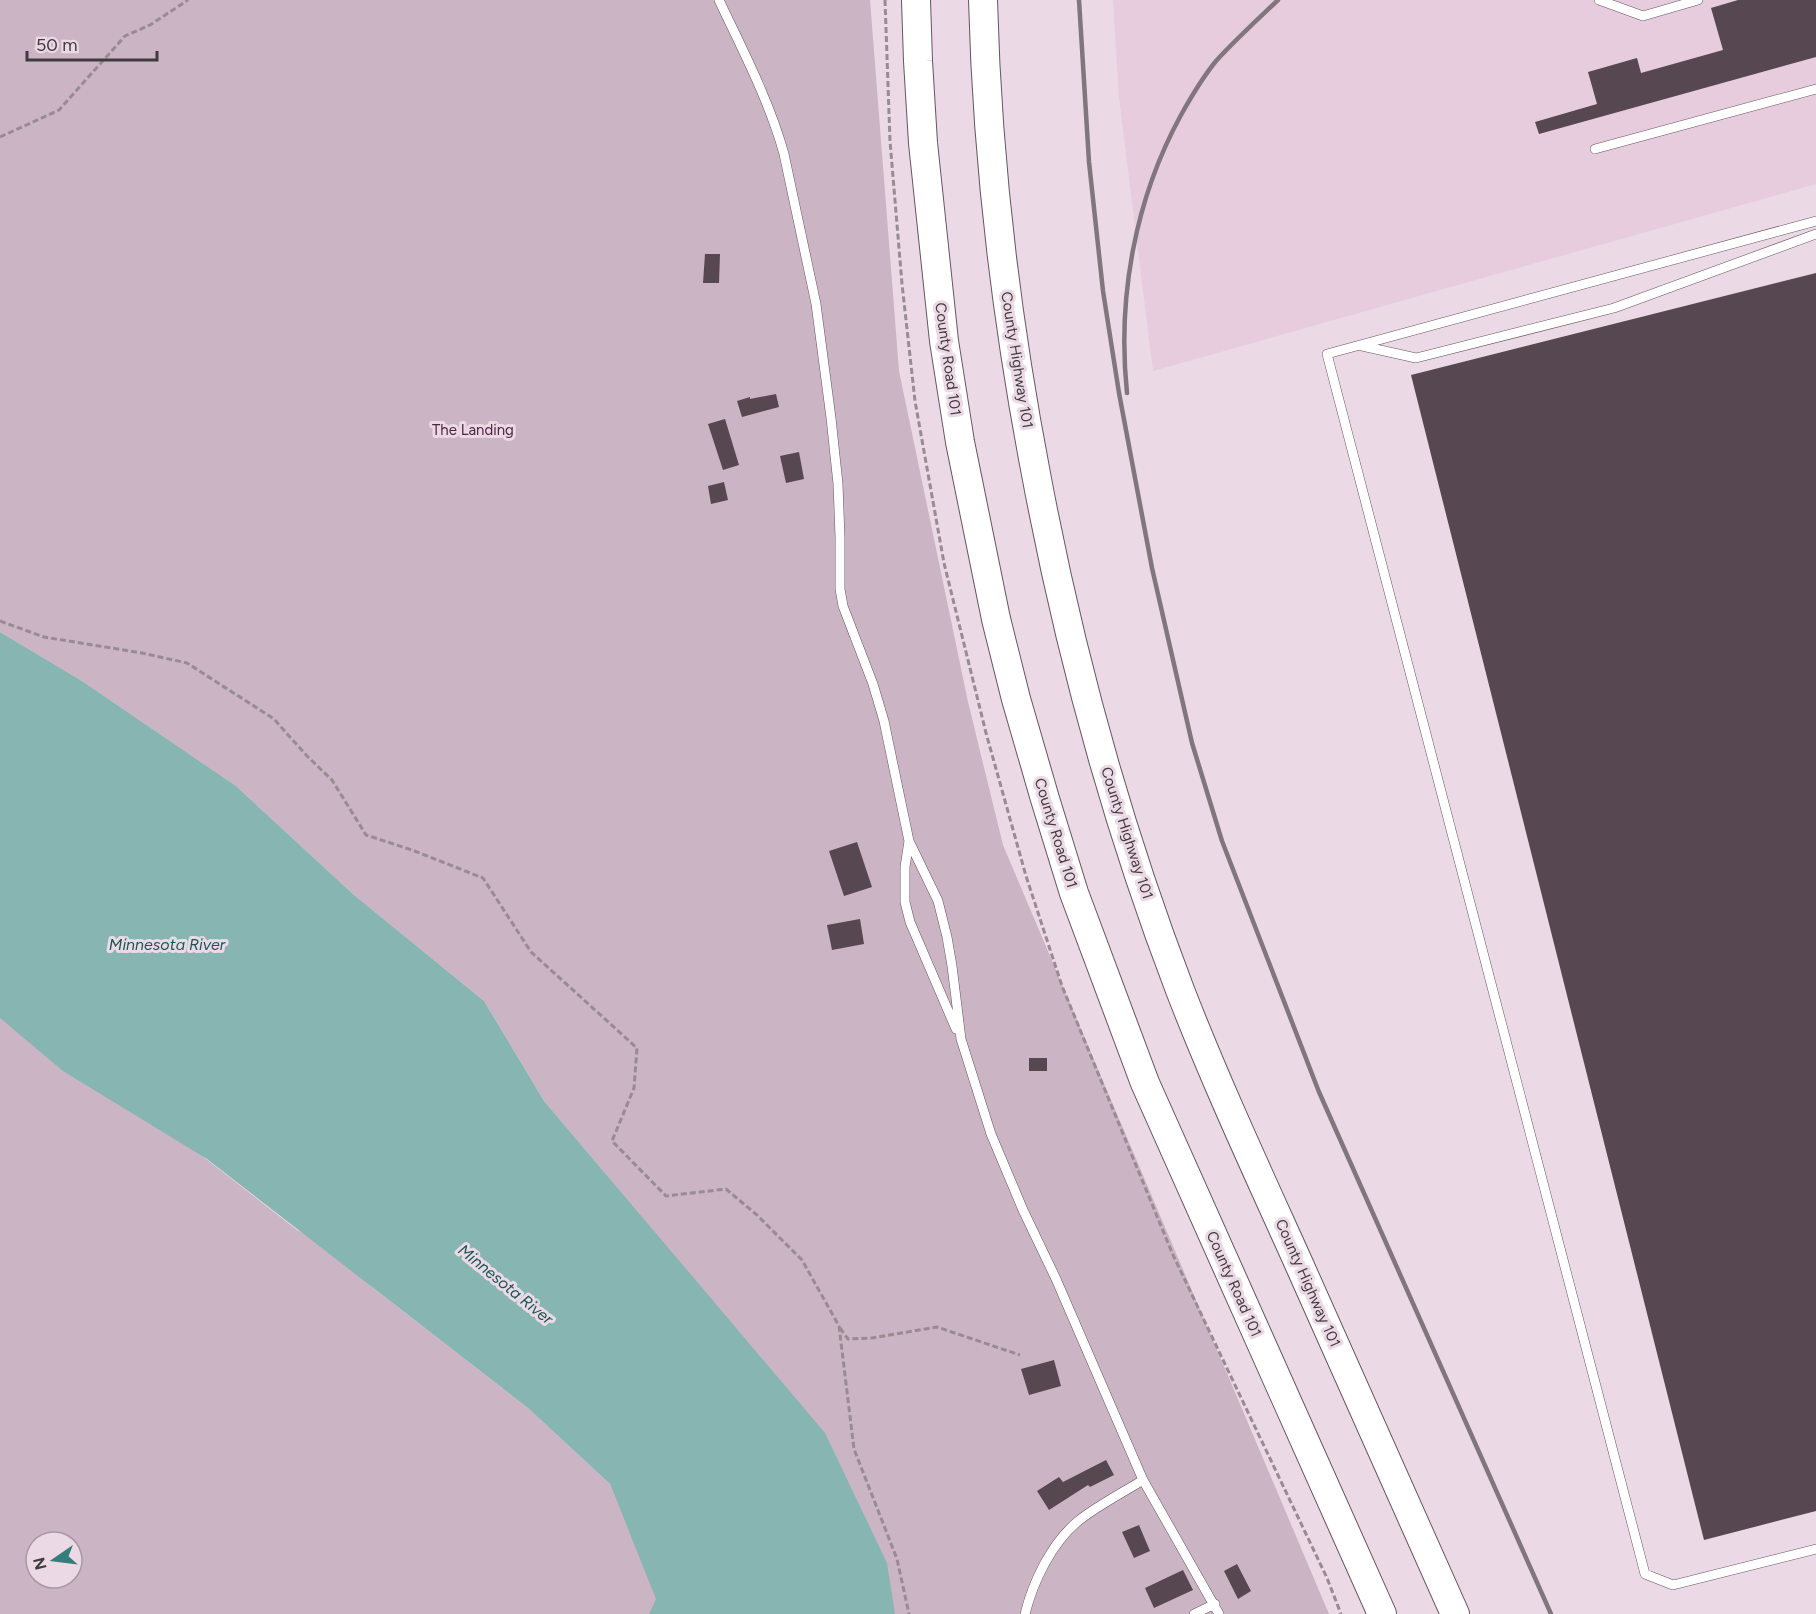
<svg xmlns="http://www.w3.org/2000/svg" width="1816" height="1614" viewBox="0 0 1816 1614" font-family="Figtree,sans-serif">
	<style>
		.built { fill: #e6ccdd }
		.green { fill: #cbb4c3; fill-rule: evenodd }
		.water { fill: #87b5b2 }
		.building { fill: #564751 }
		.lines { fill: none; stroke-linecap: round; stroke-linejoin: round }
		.lane-casing { stroke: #65555f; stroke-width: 10 }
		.primary-casing { stroke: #65555f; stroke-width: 30 }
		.path { stroke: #988b94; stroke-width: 3; stroke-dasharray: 6 3; stroke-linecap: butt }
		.lane { stroke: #fff; stroke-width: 9 }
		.primary { stroke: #fff; stroke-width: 28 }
		.rail { stroke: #81767e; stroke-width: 4.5 }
		.labels { text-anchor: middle; stroke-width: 6; stroke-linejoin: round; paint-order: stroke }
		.street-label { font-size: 15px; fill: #413a3f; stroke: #ebd9e5 }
		.park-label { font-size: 15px; fill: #4f2443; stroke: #ebd9e5 }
		.water-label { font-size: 16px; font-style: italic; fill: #165654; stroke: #ebd9e5 }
	</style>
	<rect width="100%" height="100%" fill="#ebd9e5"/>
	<path class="built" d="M1113 0H1816V184L1153 371 1119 97Z"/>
	<path class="green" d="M0 0H870L899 371 968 702 1003 845 1329 1614H891L642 1217 544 1101 484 1001 354 895 236 786 82 681 0 632Z
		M0 972 206 1159 297 1230 319 1241 373 1288 528 1408 610 1484 631 1536 689 1614H0ZM36 1542H72V1578H36Z"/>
	<path class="water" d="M0 632 82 681 236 786 354 895 484 1001 544 1101 825 1433 887 1563 895 1614H649L656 1599 610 1484 528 1408 207 1159 63 1071 0 1018Z"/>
	<path class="building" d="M1738 0H1816V57L1539 134 1535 122 1597 104 1588 72 1637 58 1641 73 1723 50 1711 8Z
		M705 254H720L719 283H703Z
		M1816 273V1511L1704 1540 1411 375Z
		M776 394 779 407 742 417 737 401 750 397V399Z
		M725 419 739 465 723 470 708 424Z
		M799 452 804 479 786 483 780 456Z
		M724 482 728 500 711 504 708 486Z
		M857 842 872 887 844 896 829 851Z
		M860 919 864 944 832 950 827 925Z
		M1029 1058H1047V1071H1029Z
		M1054 1360 1061 1386 1029 1395 1021 1369Z
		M1106 1460 1114 1475 1090 1487 1088 1485 1049 1510 1037 1491 1059 1477 1063 1482Z
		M1139 1525 1150 1551 1134 1558 1122 1532Z
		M1237 1564 1251 1591 1238 1599 1224 1571Z
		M1183 1570 1193 1590 1154 1608 1145 1588Z"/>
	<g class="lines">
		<g class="lane-casing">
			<path id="lane" d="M719 0C743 51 769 100 784 154L816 304 831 418 838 484 840 537V589L843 606 873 684 884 721 909 841 938 901 947 937 952 966 961 1039 991 1134 1023 1210 1056 1279 1143 1480 1219 1614
				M1599 0 1643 16 1698 0
				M1595 149 1816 89
				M1816 221 1327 354 1645 1574 1673 1585 1816 1549
				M1362 346 1416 358 1614 308 1816 234
				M909 841 905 867V902L910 922 956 1029
				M1025 1614C1033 1582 1051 1544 1077 1522 1095 1507 1122 1493 1143 1480
				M1194 1614 1215 1604"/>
		</g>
		<g class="primary-casing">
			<path id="primary" d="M916 0 918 61 923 143 944 341 960 442 996 619 1016 699 1045 799 1074 893 1145 1083 1382 1614
				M983 0C987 159 1006 318 1036 474 1069 650 1116 823 1180 990 1216 1083 1258 1173 1299 1264 1351 1380 1403 1497 1455 1614"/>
		</g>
		<path class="path" d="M885 0 890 141 902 284 915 401 944 563 986 733 1026 876 1062 986 1173 1255 1327 1578 1341 1614
			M0 137 59 110 125 36 150 25 188 0
			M0 621 44 637 142 653 187 663 274 719 307 756 332 780 366 835 412 850 483 878 531 952 637 1048 634 1088 612 1141 666 1196 726 1189 757 1215 802 1260 839 1326 854 1449 897 1559 909 1614
			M840 1328 848 1339 872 1338 937 1327 1020 1355"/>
		<use href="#lane" class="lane"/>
		<use href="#primary" class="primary"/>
		<path class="rail" d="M1079 0 1089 162 1103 291 1119 393 1152 568 1192 743 1222 841 1319 1092 1551 1614
			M1127 393C1117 298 1135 199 1181 115 1191 97 1203 77 1216 61 1235 40 1257 20 1278 0"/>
	</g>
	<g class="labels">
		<g class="street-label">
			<text transform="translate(948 359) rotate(82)" y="5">County Road 101</text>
			<text transform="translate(1017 360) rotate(81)" y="5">County Highway 101</text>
			<text transform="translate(1056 833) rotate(73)" y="5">County Road 101</text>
			<text transform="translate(1127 833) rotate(72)" y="5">County Highway 101</text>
			<text transform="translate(1308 1283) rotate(66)" y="5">County Highway 101</text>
			<text transform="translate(1234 1284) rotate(66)" y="5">County Road 101</text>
		</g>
		<g class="park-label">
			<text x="473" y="435">The Landing</text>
		</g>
		<g class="water-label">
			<text x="167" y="950">Minnesota River</text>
			<text transform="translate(506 1284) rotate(39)" y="6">Minnesota River</text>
		</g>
	</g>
	<g transform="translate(54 1560) rotate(256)"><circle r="28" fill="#ebd9e5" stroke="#a799a3" stroke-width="1.5"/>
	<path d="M0-4.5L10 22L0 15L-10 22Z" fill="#357d7a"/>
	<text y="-9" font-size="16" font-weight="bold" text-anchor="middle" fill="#413a3f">N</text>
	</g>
	<path d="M27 51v9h130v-9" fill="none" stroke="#413a3f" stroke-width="3"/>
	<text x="36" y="51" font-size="18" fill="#413a3f" stroke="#ebd9e5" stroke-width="4.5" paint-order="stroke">50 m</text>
</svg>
